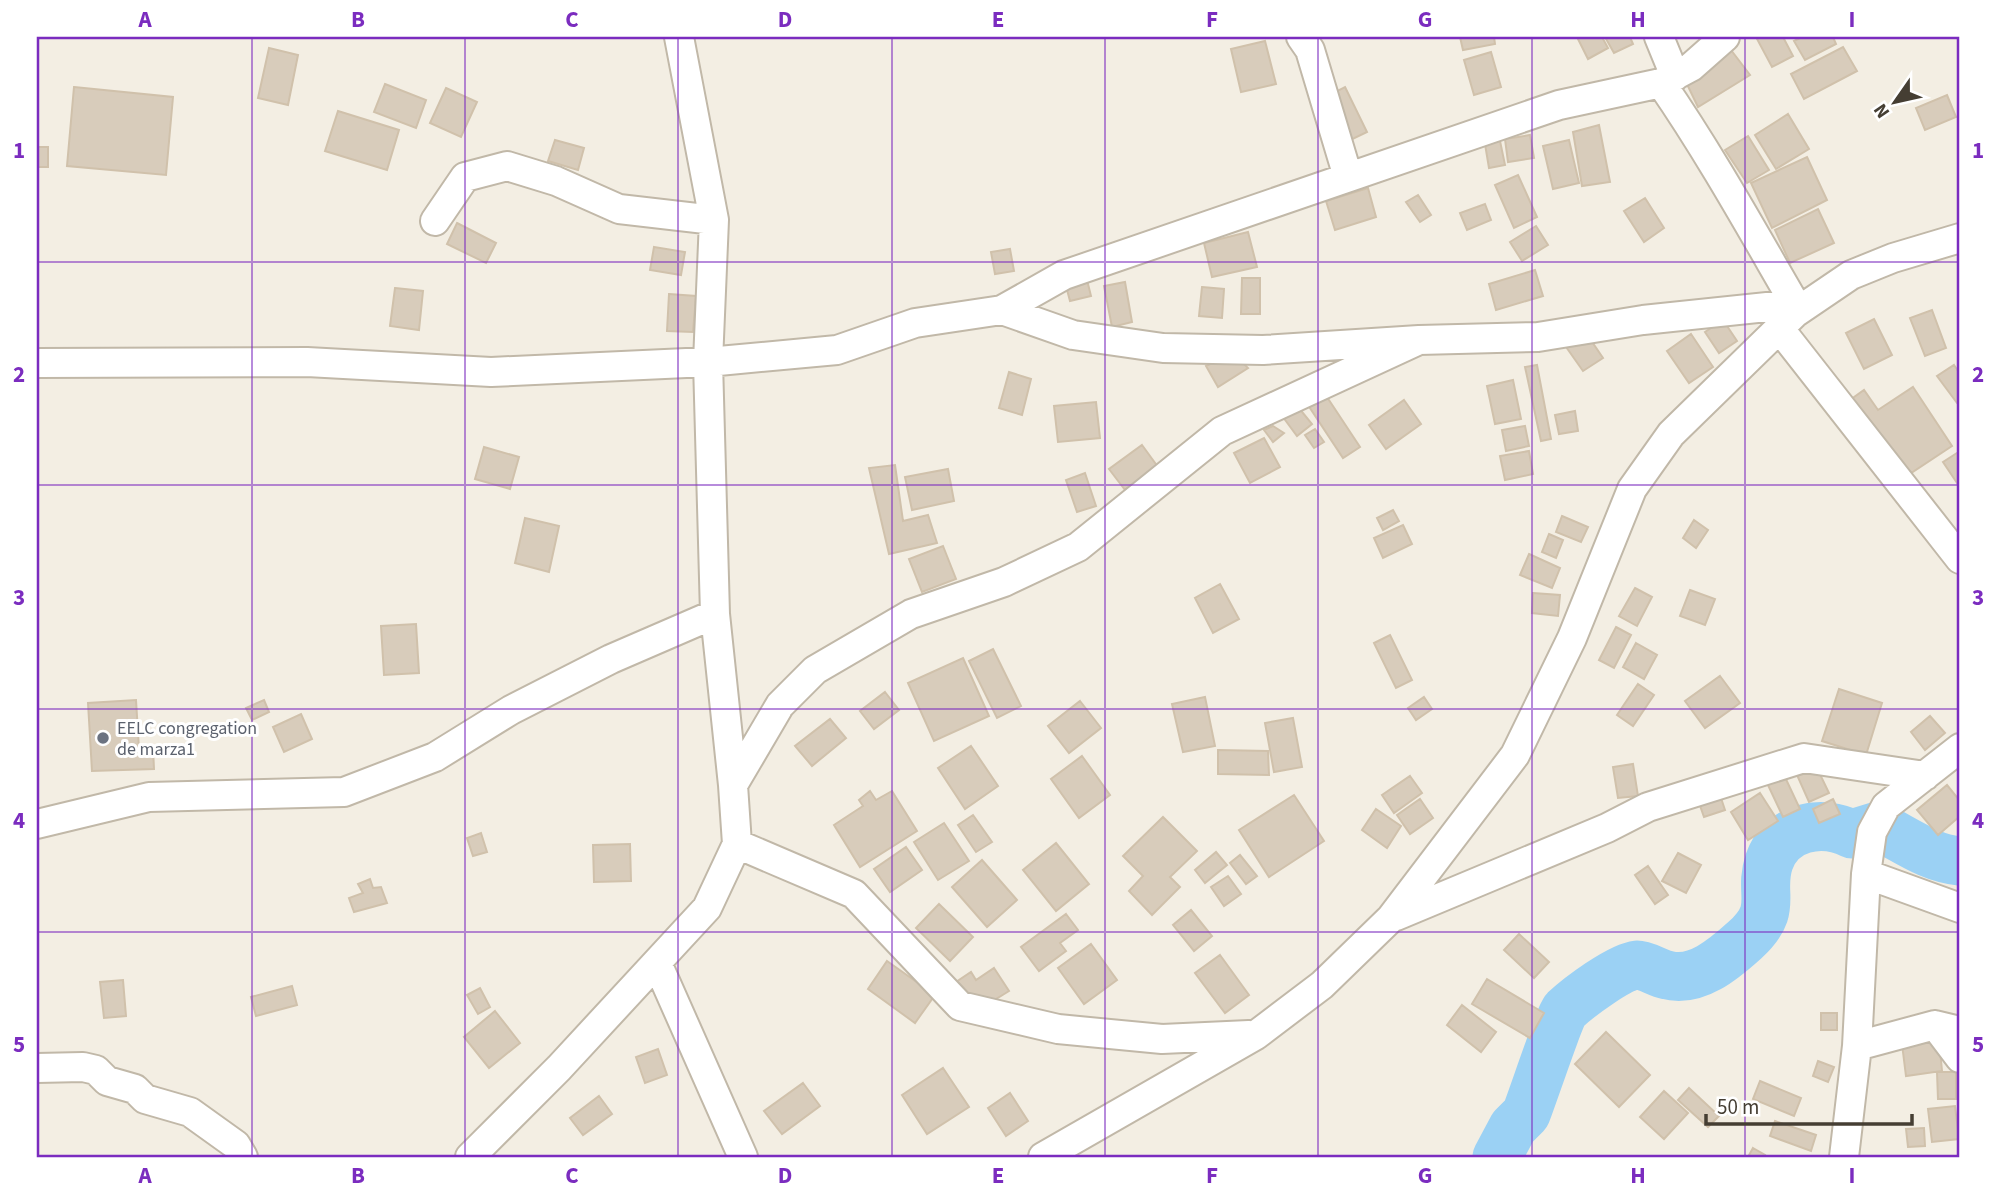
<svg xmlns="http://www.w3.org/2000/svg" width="1997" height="1194" viewBox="0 0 1997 1194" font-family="'Source Sans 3',sans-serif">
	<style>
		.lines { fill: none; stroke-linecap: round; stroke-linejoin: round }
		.river { stroke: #9bd1f4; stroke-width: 49 }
		.building { fill: #d8ccbb; stroke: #d0c1ab; stroke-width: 2 }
		.minor-casing { stroke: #c1b8a8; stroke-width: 32 }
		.minor { stroke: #fff; stroke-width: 28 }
		.grid { fill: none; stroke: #7b2cbf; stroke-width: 2; stroke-opacity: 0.55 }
		.worship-dot { fill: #6b7280; stroke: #fff; stroke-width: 2.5 }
		.labels { text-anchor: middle; stroke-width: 6; stroke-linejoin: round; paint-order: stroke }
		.worship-label { font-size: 18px; fill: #5b616d; stroke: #fff; text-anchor: start }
		.neatline { fill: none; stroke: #7b2cbf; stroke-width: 2.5 }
		.grid-label { font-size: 23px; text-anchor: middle; font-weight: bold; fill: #7b2cbf }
	</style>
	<rect width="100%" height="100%" fill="#f3eee3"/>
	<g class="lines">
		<path class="river" d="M1497 1157 1513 1127 1526 1114C1532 1099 1560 1015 1565 1010 1579 997 1619 967 1637 965 1646 965 1657 973 1667 975 1696 983 1724 959 1745 940 1780 908 1758 895 1769 862 1781 826 1822 819 1852 834L1878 826C1906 840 1929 858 1960 861"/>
	</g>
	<path class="building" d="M1460 37H1494L1495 44 1463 50Z
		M1577 37H1602L1608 48 1588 59Z
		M1605 37H1630L1633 44 1614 53Z
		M1756 37H1783L1793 56 1772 67Z
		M1802 37H1833L1836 44 1805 60 1794 41Z
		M1265 41 1276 84 1241 92 1231 49Z
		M1843 47 1857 71 1804 99 1791 74Z
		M269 48 298 55 288 105 258 98Z
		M1731 50 1750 75 1698 107 1685 80Z
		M1491 52 1501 87 1474 95 1464 60Z
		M385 84 426 100 416 128 374 112Z
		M74 87 173 97 166 175 67 166Z
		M1345 87 1367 132 1336 147 1314 103Z
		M446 88 477 102 461 137 430 123Z
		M1947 95 1956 117 1925 130 1916 108Z
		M338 111 399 130 387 170 325 151Z
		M1788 114 1809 149 1776 169 1755 135Z
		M1599 125 1610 182 1582 186 1573 132Z
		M1530 135 1534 158 1508 162 1505 139Z
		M1748 136 1769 170 1747 183 1725 150Z
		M555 140 584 148 578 170 548 161Z
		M1569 140 1579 183 1553 189 1543 146Z
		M1500 141 1505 165 1489 168 1485 144Z
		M37 147H48V167H37Z
		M1807 157 1827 200 1772 228 1751 183Z
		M1518 175 1537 217 1514 228 1495 185Z
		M1368 188 1376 217 1335 230 1326 201Z
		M1418 195 1431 215 1420 222 1406 202Z
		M1645 198 1664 228 1644 242 1624 211Z
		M1485 204 1491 220 1467 230 1460 213Z
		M1818 209 1834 243 1790 263 1775 230Z
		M457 223 496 243 486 263 447 244Z
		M1536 226 1548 245 1522 261 1510 242Z
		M1248 232 1257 267 1212 277 1204 243Z
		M654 247 685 252 681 275 650 270Z
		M1010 249 1014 271 995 274 991 252Z
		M1535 270 1543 296 1496 310 1489 284Z
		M1242 278H1260V314H1241Z
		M1087 280 1091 296 1070 301 1066 286Z
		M1125 282 1132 322 1112 327 1104 286Z
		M1202 287 1224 289 1222 318 1199 316Z
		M395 288 423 291 419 330 390 326Z
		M669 294 696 296 693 332 667 331Z
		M1932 310 1946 348 1925 356 1910 318Z
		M1874 319 1892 355 1864 369 1846 333Z
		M1723 320 1737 341 1719 353 1705 332Z
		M1584 330 1603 358 1583 371 1564 344Z
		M1691 334 1713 367 1689 383 1667 351Z
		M1233 353 1248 368 1218 387 1206 366Z
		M1537 365 1551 439 1541 441 1525 367Z
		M1954 365 1960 374V401L1957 403 1937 376Z
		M1009 372 1031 379 1022 415 999 408Z
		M1513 380 1521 419 1495 424 1487 386Z
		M1913 387 1952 446 1902 479 1850 400 1864 390 1878 410Z
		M1323 391 1360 447 1343 458 1306 402Z
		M1404 400 1421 424 1386 449 1369 425Z
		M1096 402 1100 438 1058 442 1054 406Z
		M1294 402 1312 424 1297 436 1280 413Z
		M1575 411 1578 431 1559 434 1555 415Z
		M1273 426 1284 433 1273 442 1264 430Z
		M1525 426 1529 446 1506 451 1502 430Z
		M1315 429 1324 442 1314 448 1305 435Z
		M1264 438 1280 467 1250 483 1234 453Z
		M1142 445 1158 467 1125 490 1109 469Z
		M484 447 519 457 510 489 475 479Z
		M1529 451 1533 474 1505 480 1500 456Z
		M1960 451V480L1957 483 1943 462Z
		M895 465 903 521 928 515 937 543 889 554 869 468Z
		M948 469 954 501 912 510 905 477Z
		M1085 473 1096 506 1077 512 1066 480Z
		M1393 510 1399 521 1383 530 1377 518Z
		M1562 516 1588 527 1581 542 1556 532Z
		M525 518 559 526 549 572 515 563Z
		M1694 520 1708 530 1696 548 1683 538Z
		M1403 525 1412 544 1383 558 1374 538Z
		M1549 534 1563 540 1556 558 1542 552Z
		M943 546 956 579 922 592 909 559Z
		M1529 554 1560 568 1552 588 1520 575Z
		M1220 584 1239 619 1213 633 1195 598Z
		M1635 588 1652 597 1637 626 1619 616Z
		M1690 590 1715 599 1705 625 1680 616Z
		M1533 593 1560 595 1558 616 1532 613Z
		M416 624 419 673 384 675 381 626Z
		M1616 627 1631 635 1614 668 1599 660Z
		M1390 635 1412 680 1396 688 1374 643Z
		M1636 643 1657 655 1644 679 1623 667Z
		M993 649 1021 706 997 718 969 661Z
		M963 658 989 716 934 741 908 683Z
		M1720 676 1740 703 1705 728 1685 701Z
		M1638 684 1654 695 1633 726 1617 715Z
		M1839 689 1882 703 1866 755 1822 741Z
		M885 692 899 710 874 729 860 711Z
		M1205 697 1215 746 1183 752 1172 704Z
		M1424 697 1432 709 1416 720 1408 708Z
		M136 700 139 749 153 748 154 769 92 771 88 703Z
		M264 700 269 712 252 720 246 708Z
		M1080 701 1101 728 1069 753 1048 726Z
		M301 714 312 739 284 752 273 727Z
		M1930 716 1945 733 1925 750 1911 732Z
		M1293 718 1302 767 1274 772 1265 723Z
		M830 719 846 738 812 766 795 746Z
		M971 746 998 786 965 809 938 768Z
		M1218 750 1268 751 1269 775 1218 774Z
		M1082 756 1110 795 1079 818 1051 779Z
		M1633 764 1638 796 1618 798 1613 767Z
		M1816 766 1829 793 1809 802 1797 775Z
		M1784 775 1800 809 1783 817 1767 783Z
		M1410 776 1422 793 1394 813 1382 795Z
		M1947 785 1960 801V816L1938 835 1917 810Z
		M1718 789 1725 810 1704 817 1697 797Z
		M870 791 876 800 892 791 917 831 860 867 834 825 863 806 859 800Z
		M1760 793 1778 821 1748 840 1731 812Z
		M1294 795 1324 841 1269 877 1239 830Z
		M1420 799 1433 818 1410 834 1397 815Z
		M1833 799 1840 814 1819 823 1813 809Z
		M1376 809 1401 826 1387 848 1362 830Z
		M973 815 992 842 976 852 958 825Z
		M1163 817 1197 851 1170 877 1180 887 1152 915 1129 891 1143 876 1123 856Z
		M944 823 969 861 938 880 914 842Z
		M481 833 487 852 473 856 467 838Z
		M1056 843 1089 884 1056 911 1023 870Z
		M630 844 631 881 594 882 593 845Z
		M906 847 922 870 890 892 874 869Z
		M1216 852 1227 865 1205 883 1195 870Z
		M1678 853 1701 865 1686 893 1662 881Z
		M1240 855 1257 876 1246 884 1230 863Z
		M982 860 1017 900 987 927 952 887Z
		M1648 866 1668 895 1655 904 1635 875Z
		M1228 876 1241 894 1224 906 1211 887Z
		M370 879 373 888 381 887 387 903 354 912 349 898 363 893 358 884Z
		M939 904 973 937 950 961 916 928Z
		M1191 910 1212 936 1194 951 1173 925Z
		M1066 914 1078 930 1060 943 1066 951 1039 971 1021 947Z
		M1519 934 1549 962 1534 978 1504 950Z
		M1091 944 1117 980 1084 1004 1058 968Z
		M1220 955 1249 995 1225 1013 1195 973Z
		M887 961 935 995 915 1023 868 989Z
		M994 968 1009 991 983 1007 953 984 971 972 976 980Z
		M1487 979 1544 1013 1530 1038 1472 1004Z
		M123 980 126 1016 104 1018 100 982Z
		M292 986 297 1005 256 1016 251 997Z
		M480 988 490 1007 478 1014 467 995Z
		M1462 1005 1496 1032 1481 1052 1447 1025Z
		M495 1011 520 1043 489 1068 464 1037Z
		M1821 1013H1837V1030H1821Z
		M1606 1032 1650 1075 1619 1107 1575 1064Z
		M1939 1040 1942 1071 1906 1076 1902 1044Z
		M658 1049 667 1075 645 1083 636 1057Z
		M1818 1061 1834 1067 1828 1082 1813 1076Z
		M943 1068 969 1107 927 1134 902 1095Z
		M1937 1072H1956V1099H1938Z
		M1760 1081 1801 1098 1794 1116 1753 1099Z
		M803 1083 820 1106 782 1134 764 1111Z
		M1689 1088 1719 1116 1708 1127 1678 1100Z
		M1664 1091 1688 1113 1664 1139 1640 1117Z
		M1010 1093 1028 1121 1006 1136 988 1108Z
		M599 1096 612 1114 583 1135 570 1118Z
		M1955 1106 1959 1139 1932 1142 1928 1109Z
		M1775 1121 1816 1135 1811 1151 1770 1136Z
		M1924 1128 1925 1146 1908 1147 1906 1129Z
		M1753 1148 1765 1155 1764 1157H1748Z"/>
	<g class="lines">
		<g class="minor-casing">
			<path id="minor" d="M679 37 714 220 708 362 715 614
				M1301 37 1310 50 1348 177
				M1659 37 1675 76
				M1661 83 1691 67 1725 37
				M435 221 465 177 507 166 556 181 619 209 714 220
				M1002 310 1073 335 1163 348 1263 350 1419 340 1538 337 1643 320 1795 304
				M1779 328 1960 559
				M37 363 307 362 491 372 708 362 837 350 915 323 1002 310 1064 275 1559 105 1661 83C1710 154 1752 230 1795 304V313
				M37 824 149 797 344 792 435 757 511 710 611 659 715 614 733 785
				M737 844 854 894 960 1006 1058 1029 1162 1039 1249 1035
				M1866 874 1960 908
				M1396 916 1607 828 1648 807 1804 758 1925 776
				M657 963 743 1157
				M1935 1025 1960 1058
				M1857 1046 1935 1025 1960 1031
				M37 1068 83 1067 96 1070 107 1081 135 1089 145 1099 190 1112 236 1145 243 1157
				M470 1157 559 1068 707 908 737 844 733 785 780 705 815 670 911 614 1004 582 1078 547 1222 431 1419 340
				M1043 1157 1256 1035 1322 985 1391 918 1515 755 1572 638 1632 489 1671 434 1795 313 1851 275 1893 258 1960 238
				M1844 1157 1857 1046 1866 874 1872 832 1886 806 1960 748"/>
		</g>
		<use href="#minor" class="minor"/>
	</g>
	<path class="grid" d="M252 37V1157M465 37V1157M678 37V1157M892 37V1157M1105 37V1157M1318 37V1157M1532 37V1157M1745 37V1157M37 262H1960M37 485H1960M37 709H1960M37 932H1960"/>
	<circle class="worship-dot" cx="103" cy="738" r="7"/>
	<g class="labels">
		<g class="worship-label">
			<text x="117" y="734">EELC congregation<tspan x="117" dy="21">de marza1</tspan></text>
		</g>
	</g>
	<rect width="1997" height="1194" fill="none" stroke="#ffffff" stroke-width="77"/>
	<g transform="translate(1895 102) rotate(236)" stroke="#ffffff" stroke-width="5" paint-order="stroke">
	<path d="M0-5L12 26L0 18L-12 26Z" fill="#453e33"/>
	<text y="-10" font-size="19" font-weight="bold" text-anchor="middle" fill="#453e33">N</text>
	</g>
	<path d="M1706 1114v10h206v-10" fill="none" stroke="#453e33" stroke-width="3.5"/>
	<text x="1717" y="1114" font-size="21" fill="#453e33" stroke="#ffffff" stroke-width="5" paint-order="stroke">50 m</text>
	<rect x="38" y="38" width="1920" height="1118" class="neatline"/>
	<g class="grid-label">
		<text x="145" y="27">A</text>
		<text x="358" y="27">B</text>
		<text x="572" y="27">C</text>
		<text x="785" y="27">D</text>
		<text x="998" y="27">E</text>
		<text x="1212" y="27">F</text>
		<text x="1425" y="27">G</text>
		<text x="1638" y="27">H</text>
		<text x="1852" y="27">I</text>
		<text x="19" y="158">1</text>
		<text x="1978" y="158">1</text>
		<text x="19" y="382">2</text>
		<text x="1978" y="382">2</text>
		<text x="19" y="605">3</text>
		<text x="1978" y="605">3</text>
		<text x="19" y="828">4</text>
		<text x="1978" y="828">4</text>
		<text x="19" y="1052">5</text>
		<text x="1978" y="1052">5</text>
		<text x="145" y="1183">A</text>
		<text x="358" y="1183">B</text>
		<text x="572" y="1183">C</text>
		<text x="785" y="1183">D</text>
		<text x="998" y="1183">E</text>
		<text x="1212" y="1183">F</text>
		<text x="1425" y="1183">G</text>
		<text x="1638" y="1183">H</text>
		<text x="1852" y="1183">I</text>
	</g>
</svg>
